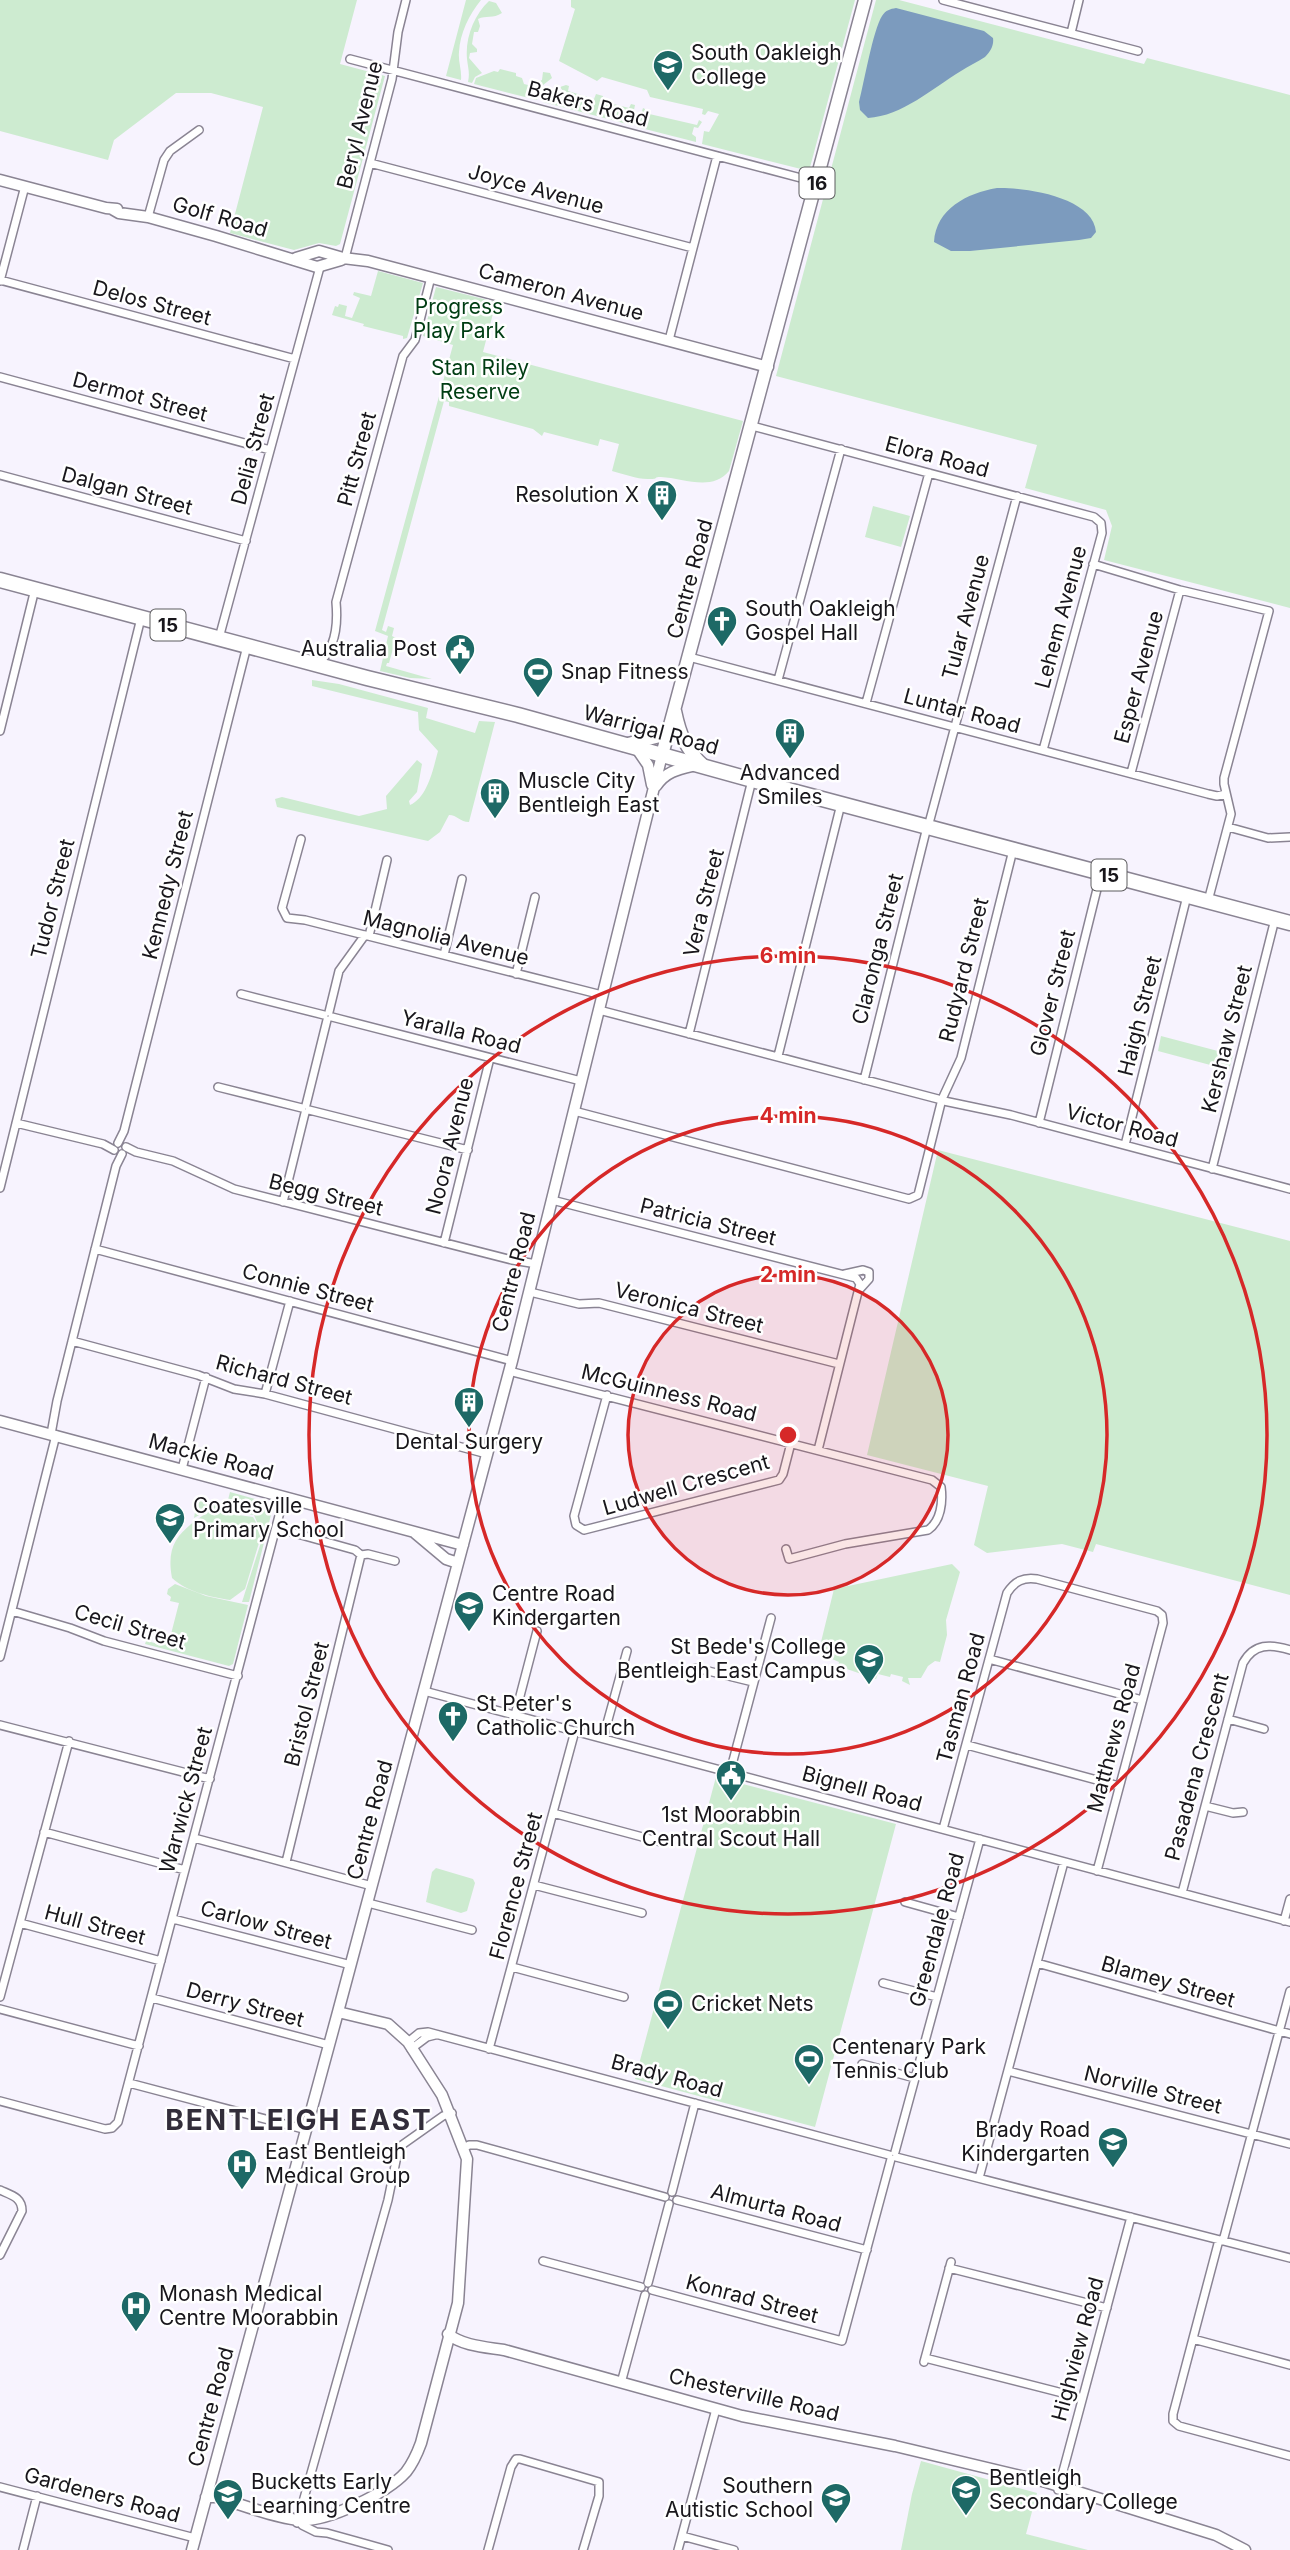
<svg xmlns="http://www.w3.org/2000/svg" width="1290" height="2550" viewBox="0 0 1290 2550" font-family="Inter,sans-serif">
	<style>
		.green { fill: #cdebd0 }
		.water { fill: #7c9bbe }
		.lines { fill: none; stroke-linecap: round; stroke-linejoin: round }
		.street-casing { stroke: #8a8493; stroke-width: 10 }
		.secondary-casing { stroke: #8a8493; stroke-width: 13 }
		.primary-casing { stroke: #8a8493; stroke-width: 15 }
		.highway-casing { stroke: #8a8493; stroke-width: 17 }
		.street { stroke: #fff; stroke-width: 7 }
		.secondary { stroke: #fff; stroke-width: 10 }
		.primary { stroke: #fff; stroke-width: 12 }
		.highway { stroke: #fff; stroke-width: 14 }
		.ring { fill: none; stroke: #d62828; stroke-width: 3.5 }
		.labels { text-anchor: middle; stroke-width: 5; stroke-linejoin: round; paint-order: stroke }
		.shield { fill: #fff; stroke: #5d5c5f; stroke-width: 2 }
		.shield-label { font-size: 19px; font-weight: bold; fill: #18161b }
		.poi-label { font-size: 21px; fill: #18161b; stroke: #fff; text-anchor: start }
		.street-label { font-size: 21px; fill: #18161b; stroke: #fff }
		.park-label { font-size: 21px; fill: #003d13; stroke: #fff }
		.district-label { font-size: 28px; font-weight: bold; letter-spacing: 2px; fill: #322d3a; stroke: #fff }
		.centre { fill: #d62828; stroke: #fff; stroke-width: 3.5 }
		.ring-label { font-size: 21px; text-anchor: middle; font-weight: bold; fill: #d62828; stroke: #fff; stroke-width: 5; stroke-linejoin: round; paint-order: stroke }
	</style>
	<rect width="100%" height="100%" fill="#f7f3fe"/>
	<path class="green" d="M0 0H357L340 64 385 76 340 244 336 246 319 243 294 250 230 233 263 107 211 93H176L114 140 108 160 0 131Z
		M466 0H481C469 15 460 33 459 52 458 62 462 70 461 80L446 76Z
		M571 0H855L809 171 702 144 704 131 709 132 719 114 708 111 705 115 702 114 703 109 650 97 647 90 602 77 597 81 559 61 575 9 571 7Z
		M876 0H899L1144 64 1147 58 1290 95V608L1104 560 1112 526 1106 510 1025 488 1037 445 776 376Z
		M489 1 496 3 502 13C493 19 486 15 478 19L480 26 478 32H474L472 44 477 49V52L470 53 469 58 482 73 475 77 472 83 468 82C470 73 468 68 467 59 465 38 474 15 489 1Z
		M500 69 516 73V76L522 78 524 84 532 86 542 80 543 72 550 73 552 78 538 89 540 93 537 100 474 84 476 78 494 71 498 72Z
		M566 85 569 86 568 91 594 99 596 94 603 96 602 101 629 108 631 104 635 105 631 125 543 102 549 94 552 98 563 91 560 87Z
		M643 108 645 109V113L697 125 699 120 702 122 698 128 694 127 692 134 696 137V142L637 127Z
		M378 271 423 283 407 338 403 339V336L363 326 364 324 332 315 335 306 338 307 339 304 347 306 345 316 352 318 360 298 353 295 354 292 371 296Z
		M436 287 496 302 483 352 743 421 729 471C712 492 683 478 661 477 652 477 660 479 650 479 639 480 624 474 612 471L619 444 600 439 598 446 544 432 542 436 533 429 449 406V402L444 401 382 630 386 632 388 626 394 628 392 636 396 638 389 663H387L386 666 432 679 410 678 380 671 388 636 375 631 453 345 423 336Z
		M873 506 910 516 901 547 865 537Z
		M312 680 339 684 428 708 426 718 475 733 479 721 495 722 469 822C460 822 457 815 449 815L440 832 428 841 277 807 275 799 282 797 359 816 387 809 386 796 417 760 422 764 417 792 409 801 410 805C428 797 433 769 438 751L419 730 418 712 312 686Z
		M1161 1036 1233 1055 1229 1070 1158 1051Z
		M938 1150 1290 1241V1595L1096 1544 1093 1552 1062 1544 987 1553 974 1545 988 1486 867 1455Z
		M230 1492 270 1503 273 1507 249 1602H242L263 1536 254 1515 208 1510 194 1518 197 1500 226 1508Z
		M209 1511 253 1517 262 1533 245 1589 230 1600C211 1597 187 1592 172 1578 165 1541 182 1530 209 1511Z
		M952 1564 960 1572 946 1620 947 1635 940 1662 935 1661 928 1666 921 1678H908L910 1685 902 1681 903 1677 891 1674 890 1677 878 1674 876 1679 838 1666 839 1662 832 1659V1656L821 1653V1642L834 1589Z
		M175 1584 206 1596 248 1605 233 1664 229 1666 145 1644 151 1628 155 1629 151 1642 161 1645 162 1642 172 1644 170 1638 179 1603 170 1601 171 1597 167 1594 168 1589Z
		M716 1777 896 1824 815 2127 635 2079Z
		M436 1868 473 1879 475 1883 467 1911 461 1913 426 1902 432 1872Z
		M921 2461 1037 2493 1026 2534 1088 2550H901L912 2494Z"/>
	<path class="water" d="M896 8 984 31 993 38C994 45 991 51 985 57 978 62 968 66 961 71 933 88 902 116 868 118L860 110 859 102C864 83 873 30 882 16 886 10 890 9 896 8Z
		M997 188C1024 187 1094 197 1096 232L1091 238 1079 240 970 251H951L934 242C936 209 967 193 997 188Z"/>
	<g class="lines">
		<g class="street-casing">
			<path id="street" d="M943 0 1138 51
				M1071 33 1079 0
				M350 59 816 182
				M370 163 693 248
				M148 217 164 160 170 151 199 130
				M345 258 392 79 398 32 406 0
				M0 280 295 359
				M0 281 25 186
				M669 340 717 156
				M0 377 270 450
				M752 426 1094 517 1101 523 1102 533 1043 750
				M0 475 246 541
				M1093 564 1180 590 1269 611 1224 778V784L1231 814 1208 901
				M219 638 320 267
				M689 657 1208 794 1217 796 1226 794
				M317 664C336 650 338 624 336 602L403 356 415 340 431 277
				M778 680 841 449
				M866 703 929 473
				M0 731 35 589
				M1131 773 1180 590
				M928 827 1017 496
				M1228 827 1268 838 1290 837
				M301 839 282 908 287 918 305 920 602 995
				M369 936 387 860
				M444 955 462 879
				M516 974 535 897
				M241 994 324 1015
				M599 1010 938 1099
				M329 1012 339 971 365 935
				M332 1017 581 1081
				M689 1034 752 780
				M778 1056 841 804
				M864 1080 927 827
				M218 1087 302 1108
				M943 1097 961 1058 1013 850
				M944 1101 1011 1115 1290 1189
				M306 1105 327 1020
				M309 1110 468 1150
				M574 1111 909 1199 918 1195 941 1103
				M16 1123 103 1144 114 1150
				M1039 1123 1101 873
				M118 1143 124 1131 247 646
				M1125 1145 1187 896
				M126 1147 136 1152 173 1161 234 1189 512 1260 537 1264
				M1212 1169 1275 919
				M0 1188 141 618
				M552 1200 856 1278 860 1284 818 1450
				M283 1202 305 1113
				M444 1243 490 1058
				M95 1249 512 1361
				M845 1274 863 1270 869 1272V1279L860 1289
				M530 1292 579 1304 599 1303 839 1364
				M72 1341 198 1375 234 1389 265 1394 487 1454
				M509 1371 932 1480 941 1487C943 1502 941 1521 928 1530L845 1544 789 1559 786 1549
				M265 1394 290 1301
				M607 1395 574 1516 576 1525 584 1530 779 1480 783 1474 791 1443
				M51 1434 57 1401 116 1166 122 1154
				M182 1469 206 1377
				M276 1528 355 1550 361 1555 368 1554 395 1561
				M12 1611 70 1628 104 1641 238 1676
				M0 1657 56 1435
				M989 1659 1142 1700
				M696 1668 753 1682
				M424 1691 1290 1922
				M515 1715 537 1631
				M1228 1719 1264 1729
				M0 1725 210 1779
				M603 1738 627 1651
				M967 1745 1119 1786
				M730 1772 771 1618
				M1205 1806 1233 1813 1243 1812
				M553 1813 661 1842
				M943 1829 1007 1593C1015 1581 1023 1577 1037 1579L1157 1611 1162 1615 1163 1623 1097 1871
				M44 1832 185 1870
				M194 1838 372 1886
				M286 1862 361 1555
				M534 1885 642 1913
				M1182 1893 1243 1663C1254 1643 1270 1644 1290 1650
				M905 1902 959 1917
				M368 1903 472 1930
				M173 1919 351 1965
				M1284 1921 1290 1899
				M20 1923 161 1961
				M1037 1963 1290 2034
				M512 1967 624 1997
				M883 1983 937 1997
				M0 1997 69 1741
				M152 1998 329 2045
				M0 2009 139 2046
				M408 2042 419 2033 428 2032 889 2155
				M411 2049 427 2037 435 2035
				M489 2049 575 1731
				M862 2064 915 2078
				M1008 2071 1290 2144
				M129 2083 307 2130
				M0 2101 105 2129 112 2128 118 2122 284 1497
				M464 2148 469 2145H477L665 2197
				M895 2152 980 1839
				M896 2157 1290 2258
				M979 2178 1064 1862
				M0 2190C11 2195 22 2197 22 2211L0 2255
				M672 2192 695 2103
				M677 2200 867 2250
				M1219 2240 1173 2414V2421L1179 2426 1290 2456
				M1223 2241 1290 1991
				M543 2261 641 2287
				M949 2268 1107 2308
				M648 2283 669 2204
				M652 2290 842 2341 891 2159
				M1193 2339 1290 2365
				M925 2358 1082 2398
				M924 2362 951 2262
				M621 2383 645 2295
				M0 2487 195 2538
				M1058 2490 1131 2217
				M297 2523 388 2200 397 2156 402 2145 443 2116 452 2113
				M302 2525 316 2532 327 2533 388 2550
				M682 2536 734 2550
				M23 2550 37 2496
				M488 2550 511 2467 516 2459H520L599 2482V2496L583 2550
				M678 2550 716 2409"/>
		</g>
		<g class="secondary-casing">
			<path id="secondary" d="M0 180 106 208 117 209
				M112 209 119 213 148 217 216 236 317 267 341 260
				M296 258 319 251 343 258 368 261 768 367
				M637 749 648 765 652 785
				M656 786C666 771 679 769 696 765
				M0 1421 463 1545
				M415 1533 446 1559 458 1563
				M448 2334C463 2346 485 2347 504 2350L742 2416 895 2446 1046 2482 1216 2535 1245 2550
				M206 2497H216C243 2505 272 2517 299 2520 328 2522 387 2493 406 2472 413 2463 417 2454 421 2443L458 2303 467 2159 442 2095 408 2042 388 2024 338 2012
				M192 2550 338 2012 512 1361 662 755"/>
		</g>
		<g class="primary-casing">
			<path id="primary" d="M675 711C680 735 686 750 704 766
				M624 745 668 734
				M662 755 865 0"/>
		</g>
		<g class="highway-casing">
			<path id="highway" d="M0 580 367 678 518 715 792 791 1290 923"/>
		</g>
		<use href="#street" class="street"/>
		<use href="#secondary" class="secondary"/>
		<use href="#primary" class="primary"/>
		<use href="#highway" class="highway"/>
	</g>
	<circle cx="788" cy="1435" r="160" fill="#d62828" fill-opacity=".12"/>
	<g class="ring">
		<circle cx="788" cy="1435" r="160"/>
		<circle cx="788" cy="1435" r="319"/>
		<circle cx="788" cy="1435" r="479"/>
	</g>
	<defs>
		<g id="school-pin" transform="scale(1.575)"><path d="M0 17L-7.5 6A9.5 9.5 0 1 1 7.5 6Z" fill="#1d6966" stroke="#fff"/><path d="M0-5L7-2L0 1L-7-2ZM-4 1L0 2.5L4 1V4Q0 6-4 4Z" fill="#fff"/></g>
		<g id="building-pin" transform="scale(1.575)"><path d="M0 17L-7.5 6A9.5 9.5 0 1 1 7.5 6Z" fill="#1d6966" stroke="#fff"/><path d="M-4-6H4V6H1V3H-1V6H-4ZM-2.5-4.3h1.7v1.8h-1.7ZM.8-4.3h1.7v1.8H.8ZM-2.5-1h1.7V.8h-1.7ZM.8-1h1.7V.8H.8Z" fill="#fff"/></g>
		<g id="church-pin" transform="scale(1.575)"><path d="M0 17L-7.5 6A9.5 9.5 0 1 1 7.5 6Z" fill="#1d6966" stroke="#fff"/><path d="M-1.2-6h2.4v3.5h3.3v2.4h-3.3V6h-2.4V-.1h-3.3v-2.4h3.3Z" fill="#fff"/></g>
		<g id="civic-pin" transform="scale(1.575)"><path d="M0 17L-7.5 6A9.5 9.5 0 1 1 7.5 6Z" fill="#1d6966" stroke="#fff"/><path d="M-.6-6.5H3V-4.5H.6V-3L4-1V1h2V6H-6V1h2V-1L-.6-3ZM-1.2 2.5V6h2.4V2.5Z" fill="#fff"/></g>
		<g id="stadium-pin" transform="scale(1.575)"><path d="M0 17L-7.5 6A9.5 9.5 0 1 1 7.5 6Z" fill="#1d6966" stroke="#fff"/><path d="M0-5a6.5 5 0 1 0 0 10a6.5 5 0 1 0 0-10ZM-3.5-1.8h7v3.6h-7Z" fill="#fff"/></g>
		<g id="hospital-pin" transform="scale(1.575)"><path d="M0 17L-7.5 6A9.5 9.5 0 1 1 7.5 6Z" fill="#1d6966" stroke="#fff"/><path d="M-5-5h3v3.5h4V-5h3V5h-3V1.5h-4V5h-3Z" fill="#fff"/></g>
	</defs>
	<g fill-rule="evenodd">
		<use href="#school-pin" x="668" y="65"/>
		<use href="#building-pin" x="662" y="495"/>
		<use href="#church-pin" x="722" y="621"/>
		<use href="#civic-pin" x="460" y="649"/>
		<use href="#stadium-pin" x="538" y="672"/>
		<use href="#building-pin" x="790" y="733"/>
		<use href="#building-pin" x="495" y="793"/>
		<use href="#building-pin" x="469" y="1402"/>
		<use href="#school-pin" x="170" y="1518"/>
		<use href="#school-pin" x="469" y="1606"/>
		<use href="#school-pin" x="869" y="1659"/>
		<use href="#church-pin" x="453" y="1716"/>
		<use href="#civic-pin" x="731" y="1775"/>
		<use href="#stadium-pin" x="668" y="2004"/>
		<use href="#stadium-pin" x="809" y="2059"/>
		<use href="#school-pin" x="1113" y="2142"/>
		<use href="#hospital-pin" x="242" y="2164"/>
		<use href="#hospital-pin" x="136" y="2306"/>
		<use href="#school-pin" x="966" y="2490"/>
		<use href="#school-pin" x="228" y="2494"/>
		<use href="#school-pin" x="836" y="2498"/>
	</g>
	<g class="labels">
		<g class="shield">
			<rect x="799.5" y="167.5" width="35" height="31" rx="5"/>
			<rect x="150.5" y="609.5" width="35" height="31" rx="5"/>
			<rect x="1091.5" y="859.5" width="35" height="31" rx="5"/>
		</g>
		<g class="shield-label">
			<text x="817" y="190">16</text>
			<text x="168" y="632">15</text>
			<text x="1109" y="882">15</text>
		</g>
		<g class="poi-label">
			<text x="691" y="60">South Oakleigh<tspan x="691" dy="24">College</tspan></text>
			<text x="639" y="502" text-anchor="end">Resolution X</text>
			<text x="745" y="616">South Oakleigh<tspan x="745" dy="24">Gospel Hall</tspan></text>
			<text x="437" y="656" text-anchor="end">Australia Post</text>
			<text x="561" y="679">Snap Fitness</text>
			<text x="790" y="780" text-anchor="middle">Advanced<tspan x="790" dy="24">Smiles</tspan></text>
			<text x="518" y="788">Muscle City<tspan x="518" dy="24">Bentleigh East</tspan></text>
			<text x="469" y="1449" text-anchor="middle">Dental Surgery</text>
			<text x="193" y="1513">Coatesville<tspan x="193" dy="24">Primary School</tspan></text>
			<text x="492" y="1601">Centre Road<tspan x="492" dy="24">Kindergarten</tspan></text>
			<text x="846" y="1654" text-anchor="end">St Bede's College<tspan x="846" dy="24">Bentleigh East Campus</tspan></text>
			<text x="476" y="1711">St Peter's<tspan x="476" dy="24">Catholic Church</tspan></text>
			<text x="731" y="1822" text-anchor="middle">1st Moorabbin<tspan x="731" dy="24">Central Scout Hall</tspan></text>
			<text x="691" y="2011">Cricket Nets</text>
			<text x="832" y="2054">Centenary Park<tspan x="832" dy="24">Tennis Club</tspan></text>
			<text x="1090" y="2137" text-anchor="end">Brady Road<tspan x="1090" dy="24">Kindergarten</tspan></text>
			<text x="265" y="2159">East Bentleigh<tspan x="265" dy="24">Medical Group</tspan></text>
			<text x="159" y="2301">Monash Medical<tspan x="159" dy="24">Centre Moorabbin</tspan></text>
			<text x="989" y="2485">Bentleigh<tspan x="989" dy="24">Secondary College</tspan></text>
			<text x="251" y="2489">Bucketts Early<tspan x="251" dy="24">Learning Centre</tspan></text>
			<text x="813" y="2493" text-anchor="end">Southern<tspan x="813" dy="24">Autistic School</tspan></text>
		</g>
		<g class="street-label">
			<text transform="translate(588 104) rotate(15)" y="7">Bakers Road</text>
			<text transform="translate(360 125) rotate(-76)" y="7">Beryl Avenue</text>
			<text transform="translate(536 189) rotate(15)" y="7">Joyce Avenue</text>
			<text transform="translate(220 217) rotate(16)" y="7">Golf Road</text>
			<text transform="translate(561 292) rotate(15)" y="7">Cameron Avenue</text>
			<text transform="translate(152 303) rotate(15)" y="7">Delos Street</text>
			<text transform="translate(140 397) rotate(15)" y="7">Dermot Street</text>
			<text transform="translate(253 449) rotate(-75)" y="7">Delia Street</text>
			<text transform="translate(937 457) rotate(15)" y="7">Elora Road</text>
			<text transform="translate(357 459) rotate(-75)" y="7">Pitt Street</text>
			<text transform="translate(127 491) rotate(15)" y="7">Dalgan Street</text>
			<text transform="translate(690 579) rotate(-75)" y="7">Centre Road</text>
			<text transform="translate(966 617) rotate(-75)" y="7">Tular Avenue</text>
			<text transform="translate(1061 617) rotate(-75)" y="7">Lehem Avenue</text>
			<text transform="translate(1139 677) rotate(-75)" y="7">Esper Avenue</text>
			<text transform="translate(962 711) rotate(15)" y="7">Luntar Road</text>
			<text transform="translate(651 730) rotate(15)" y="7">Warrigal Road</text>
			<text transform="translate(168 885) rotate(-76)" y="7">Kennedy Street</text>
			<text transform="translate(53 899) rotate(-76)" y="7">Tudor Street</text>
			<text transform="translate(704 903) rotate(-76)" y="7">Vera Street</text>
			<text transform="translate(446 938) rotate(14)" y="7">Magnolia Avenue</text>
			<text transform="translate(878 949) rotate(-76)" y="7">Claronga Street</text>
			<text transform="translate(964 970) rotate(-76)" y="7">Rudyard Street</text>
			<text transform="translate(1053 993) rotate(-76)" y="7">Glover Street</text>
			<text transform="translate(1140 1016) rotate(-76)" y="7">Haigh Street</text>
			<text transform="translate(461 1032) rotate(14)" y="7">Yaralla Road</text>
			<text transform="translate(1227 1039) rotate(-76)" y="7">Kershaw Street</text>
			<text transform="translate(1122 1126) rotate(15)" y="7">Victor Road</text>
			<text transform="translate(450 1146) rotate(-76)" y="7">Noora Avenue</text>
			<text transform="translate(326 1195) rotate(14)" y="7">Begg Street</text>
			<text transform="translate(708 1222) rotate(14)" y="7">Patricia Street</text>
			<text transform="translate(514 1272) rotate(-76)" y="7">Centre Road</text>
			<text transform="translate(308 1288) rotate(15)" y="7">Connie Street</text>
			<text transform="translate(689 1308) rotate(14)" y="7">Veronica Street</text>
			<text transform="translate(284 1380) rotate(15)" y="7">Richard Street</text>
			<text transform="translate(669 1393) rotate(14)" y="7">McGuinness Road</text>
			<text transform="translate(211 1457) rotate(15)" y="7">Mackie Road</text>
			<text transform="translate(686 1485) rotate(-16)" y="7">Ludwell Crescent</text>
			<text transform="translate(130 1627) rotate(16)" y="7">Cecil Street</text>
			<text transform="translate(961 1698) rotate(-75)" y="7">Tasman Road</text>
			<text transform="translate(307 1704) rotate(-76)" y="7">Bristol Street</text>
			<text transform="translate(1114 1738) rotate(-75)" y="7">Matthews Road</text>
			<text transform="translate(1197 1767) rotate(-75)" y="7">Pasadena Crescent</text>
			<text transform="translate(862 1789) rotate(15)" y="7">Bignell Road</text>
			<text transform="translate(186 1800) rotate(-75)" y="7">Warwick Street</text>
			<text transform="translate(370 1820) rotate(-75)" y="7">Centre Road</text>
			<text transform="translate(516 1886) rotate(-75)" y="7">Florence Street</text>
			<text transform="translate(95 1925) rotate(15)" y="7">Hull Street</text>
			<text transform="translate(266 1925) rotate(15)" y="7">Carlow Street</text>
			<text transform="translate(937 1930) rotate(-75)" y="7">Greendale Road</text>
			<text transform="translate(1168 1982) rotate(16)" y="7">Blamey Street</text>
			<text transform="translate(245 2005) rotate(15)" y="7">Derry Street</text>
			<text transform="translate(667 2076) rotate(15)" y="7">Brady Road</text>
			<text transform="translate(1153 2090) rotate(14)" y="7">Norville Street</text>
			<text transform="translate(776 2208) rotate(15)" y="7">Almurta Road</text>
			<text transform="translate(752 2299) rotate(15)" y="7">Konrad Street</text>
			<text transform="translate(1078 2349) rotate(-75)" y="7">Highview Road</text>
			<text transform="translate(754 2395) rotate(13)" y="7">Chesterville Road</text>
			<text transform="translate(211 2407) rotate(-75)" y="7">Centre Road</text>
			<text transform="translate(102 2495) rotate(15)" y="7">Gardeners Road</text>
		</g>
		<g class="park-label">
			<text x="459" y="314">Progress<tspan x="459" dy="24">Play Park</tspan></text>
			<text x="480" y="375">Stan Riley<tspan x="480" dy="24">Reserve</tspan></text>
		</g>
		<g class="district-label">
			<text x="299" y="2130">BENTLEIGH EAST</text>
		</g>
	</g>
	<circle cx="788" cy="1435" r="10" class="centre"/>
	<g class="ring-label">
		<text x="788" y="963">6 min</text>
		<text x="788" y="1123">4 min</text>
		<text x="788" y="1282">2 min</text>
	</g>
</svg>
